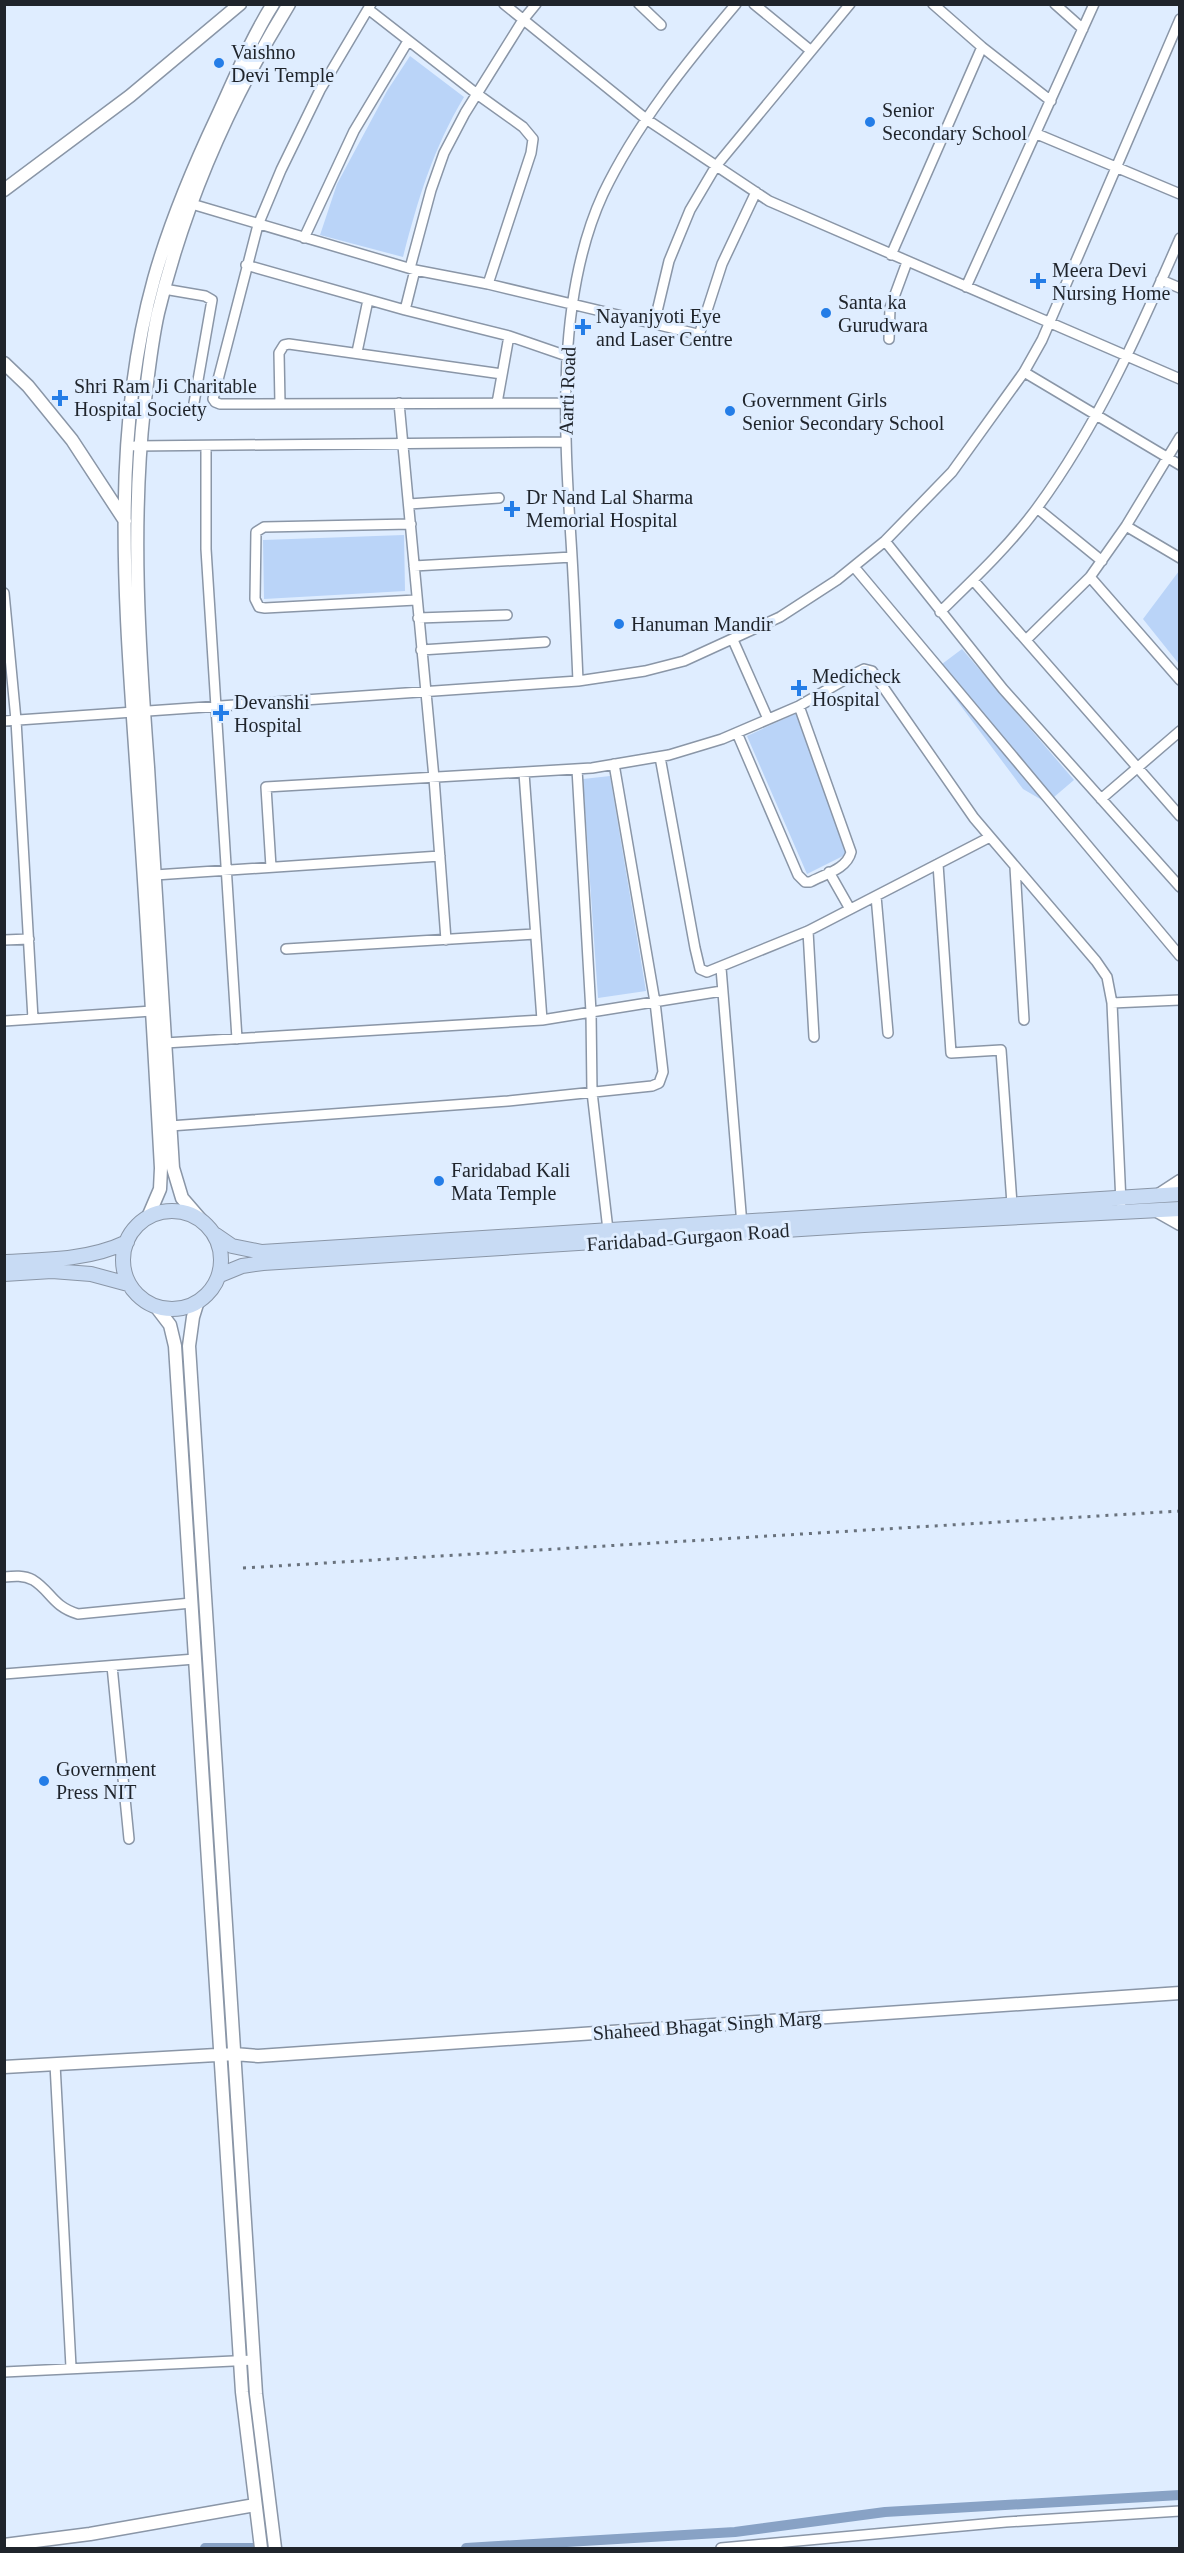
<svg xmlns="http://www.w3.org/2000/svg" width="1184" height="2553" viewBox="0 0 1184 2553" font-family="Georgia,serif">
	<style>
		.green { fill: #bad4f8 }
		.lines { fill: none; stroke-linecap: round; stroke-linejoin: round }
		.canal { stroke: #88a2c5; stroke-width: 10 }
		.minor-casing { stroke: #8a96a7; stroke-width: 12 }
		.tertiary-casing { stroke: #8a96a7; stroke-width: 15 }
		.secondary-casing { stroke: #8a96a7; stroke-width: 16 }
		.minor { stroke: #fff; stroke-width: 9 }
		.tertiary { stroke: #fff; stroke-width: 12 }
		.secondary { stroke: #c8dbf4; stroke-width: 14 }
		.rail { stroke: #69727d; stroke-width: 3; stroke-dasharray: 3 6; stroke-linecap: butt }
		.poi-dot { fill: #247de7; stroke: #dfedff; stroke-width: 2 }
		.labels { text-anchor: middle; stroke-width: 6; stroke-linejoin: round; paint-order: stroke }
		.poi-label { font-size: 20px; fill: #1f242b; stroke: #dfedff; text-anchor: start }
		.street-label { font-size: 20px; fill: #1f242b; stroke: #dfedff }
	</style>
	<rect width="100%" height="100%" fill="#dfedff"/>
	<path class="green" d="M410 56 464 97C433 149 418 199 403 257L320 235 337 184 387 91Z
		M404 535 405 591 264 599 263 540Z
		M1179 571H1180L1179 664 1143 619Z
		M962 649 1074 780 1047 803 1023 789 934 670Z
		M797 713 847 854 807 874 747 736Z
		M610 776 646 991 598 998 583 779Z"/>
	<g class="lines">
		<path class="canal" d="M205 2548H270
			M466 2548 735 2532 885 2512 1180 2495"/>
		<g class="minor-casing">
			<path id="minor" d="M371 4 320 90 281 170 258 225 213 399 215 402 220 404 566 403
				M504 4 646 119 769 201 1180 379
				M639 4 661 25
				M754 4 810 50
				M933 4 982 47 1051 101
				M1055 4 1083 29
				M368 9 477 94 523 127 533 139 531 153 488 284
				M1037 134 1180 194
				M185 202 415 270 488 284 697 334 700 332 722 264 756 192
				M304 238 354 131 408 41
				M891 255 982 47
				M246 265 405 310 509 336 567 356
				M410 268 431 190 444 153 465 113 523 20 536 4
				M1161 280 1180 288
				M966 287 1094 4
				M164 289 205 296 212 300 194 403
				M405 310 415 270
				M654 324 669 261 690 210 716 166 850 4
				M889 339 890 308 907 262
				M357 352 368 300
				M1024 372 1180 465
				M399 403 434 778 446 940
				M497 403 509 336
				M280 404 279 353 284 345 289 344 502 374
				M135 446 565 442
				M206 446V549L237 1039
				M409 504 499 498
				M1037 508 1102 561
				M411 524 264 527 256 532 255 599 259 607 265 608 416 600
				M1126 526 1180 558
				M885 541 1003 689 1180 887
				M414 566 572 557
				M855 568 1180 956
				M1090 577 1180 680
				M973 580 1180 816
				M4 593 16 720 33 1019
				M940 612C974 579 1009 546 1037 508 1098 425 1139 332 1180 238
				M418 618 507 615
				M733 640 768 719
				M1026 640 1090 577 1126 526 1180 437
				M421 650 545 642
				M578 681C576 634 574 587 571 540 564 430 556 296 603 194 636 125 686 63 736 4
				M4 721 578 681 645 671 684 661 780 617 837 580 885 541 952 472 1024 372 1042 340 1180 19
				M737 733 798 875 805 882H810C825 874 847 869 851 852L799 706
				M660 757 695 948 700 969 707 972 808 931 990 837
				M577 769 591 1012 592 1092 608 1230
				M524 773 542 1020
				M1101 799 1180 731
				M938 864 951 1053 1001 1050 1012 1204
				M271 867 266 787 592 768 669 755 722 739 799 706 858 672 864 669 872 671 974 818 1096 961 1107 977 1112 1003 1121 1203
				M1015 867 1024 1020
				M829 872 850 909
				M155 875 440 856
				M876 896 888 1033
				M808 931 814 1037
				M4 940 29 939
				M286 949 535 934
				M721 968 742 1225
				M1112 1003 1180 1000
				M4 1021 152 1011
				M165 1043 542 1020 722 991
				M170 1126 508 1101 652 1086 659 1083 663 1072 655 1002 614 764
				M4 1577C14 1576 24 1575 33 1580 51 1591 52 1606 78 1614L191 1603
				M112 1666 129 1839
				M4 1674 195 1659
				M55 2064 71 2367
				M4 2372 254 2360
				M721 2548 1006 2522 1180 2511"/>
		</g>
		<g class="tertiary-casing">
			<path id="tertiary" d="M4 190 130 96 240 4
				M4 363 28 386 72 440 125 521
				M1157 1196 1180 1181
				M1157 1211 1180 1224
				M148 1217 160 1189 161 1168C154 1042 147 917 138 791 127 622 108 444 154 279 170 222 192 170 217 117 234 80 251 39 273 4
				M201 1220 182 1198 173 1168C165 1035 156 901 148 767 139 647 131 527 144 408 148 376 151 344 158 313 184 204 230 100 289 4
				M197 1304 193 1317 189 1346 256 2394 275 2548
				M157 1308 170 1325 175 1346 242 2392 261 2548
				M4 2067 234 2054 258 2056 1180 1993
				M4 2545 90 2534 255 2505"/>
		</g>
		<g class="secondary-casing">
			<path id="secondary" d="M123 1260a49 49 0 1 1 98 0a49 49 0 1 1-98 0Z
				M216 1235 232 1246 262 1252 1180 1194
				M4 1262C46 1260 89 1260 127 1242
				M4 1274 52 1271 91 1274 128 1284
				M220 1275 242 1266 263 1263 864 1225 1180 1209"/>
		</g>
		<use href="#minor" class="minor"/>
		<use href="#tertiary" class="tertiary"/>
		<use href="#secondary" class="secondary"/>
		<path class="rail" d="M243 1568 1180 1511"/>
	</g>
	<g class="poi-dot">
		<circle cx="219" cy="63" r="6"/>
		<circle cx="870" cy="122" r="6"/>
		<path d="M1035 272h6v6h6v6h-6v6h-6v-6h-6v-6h6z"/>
		<circle cx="826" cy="313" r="6"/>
		<path d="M580 318h6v6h6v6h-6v6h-6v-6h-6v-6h6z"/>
		<path d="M57 389h6v6h6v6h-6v6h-6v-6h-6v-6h6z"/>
		<circle cx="730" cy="411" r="6"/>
		<path d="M509 500h6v6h6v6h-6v6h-6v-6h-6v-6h6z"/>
		<circle cx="619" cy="624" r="6"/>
		<path d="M796 679h6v6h6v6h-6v6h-6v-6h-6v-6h6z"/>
		<path d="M218 704h6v6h6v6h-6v6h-6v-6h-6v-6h6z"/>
		<circle cx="439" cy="1181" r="6"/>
		<circle cx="44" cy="1781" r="6"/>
	</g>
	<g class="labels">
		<g class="poi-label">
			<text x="231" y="59">Vaishno<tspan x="231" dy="23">Devi Temple</tspan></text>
			<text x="882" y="117">Senior<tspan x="882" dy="23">Secondary School</tspan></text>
			<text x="1052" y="277">Meera Devi<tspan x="1052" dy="23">Nursing Home</tspan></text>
			<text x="838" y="309">Santa ka<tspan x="838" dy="23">Gurudwara</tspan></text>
			<text x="596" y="323">Nayanjyoti Eye<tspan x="596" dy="23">and Laser Centre</tspan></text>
			<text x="74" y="393">Shri Ram Ji Charitable<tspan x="74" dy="23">Hospital Society</tspan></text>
			<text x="742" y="407">Government Girls<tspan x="742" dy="23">Senior Secondary School</tspan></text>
			<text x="526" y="504">Dr Nand Lal Sharma<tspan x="526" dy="23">Memorial Hospital</tspan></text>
			<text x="631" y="631">Hanuman Mandir</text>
			<text x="812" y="683">Medicheck<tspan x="812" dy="23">Hospital</tspan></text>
			<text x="234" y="709">Devanshi<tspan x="234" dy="23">Hospital</tspan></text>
			<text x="451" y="1177">Faridabad Kali<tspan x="451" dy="23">Mata Temple</tspan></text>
			<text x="56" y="1776">Government<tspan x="56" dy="23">Press NIT</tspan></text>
		</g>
		<g class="street-label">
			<text transform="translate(567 391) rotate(-88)" y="7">Aarti Road</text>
			<text transform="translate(688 1237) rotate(-4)" y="7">Faridabad-Gurgaon Road</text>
			<text transform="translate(707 2025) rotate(-4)" y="7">Shaheed Bhagat Singh Marg</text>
		</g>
	</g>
	<rect width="1184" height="2553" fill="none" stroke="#1f242b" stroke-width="12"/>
</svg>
